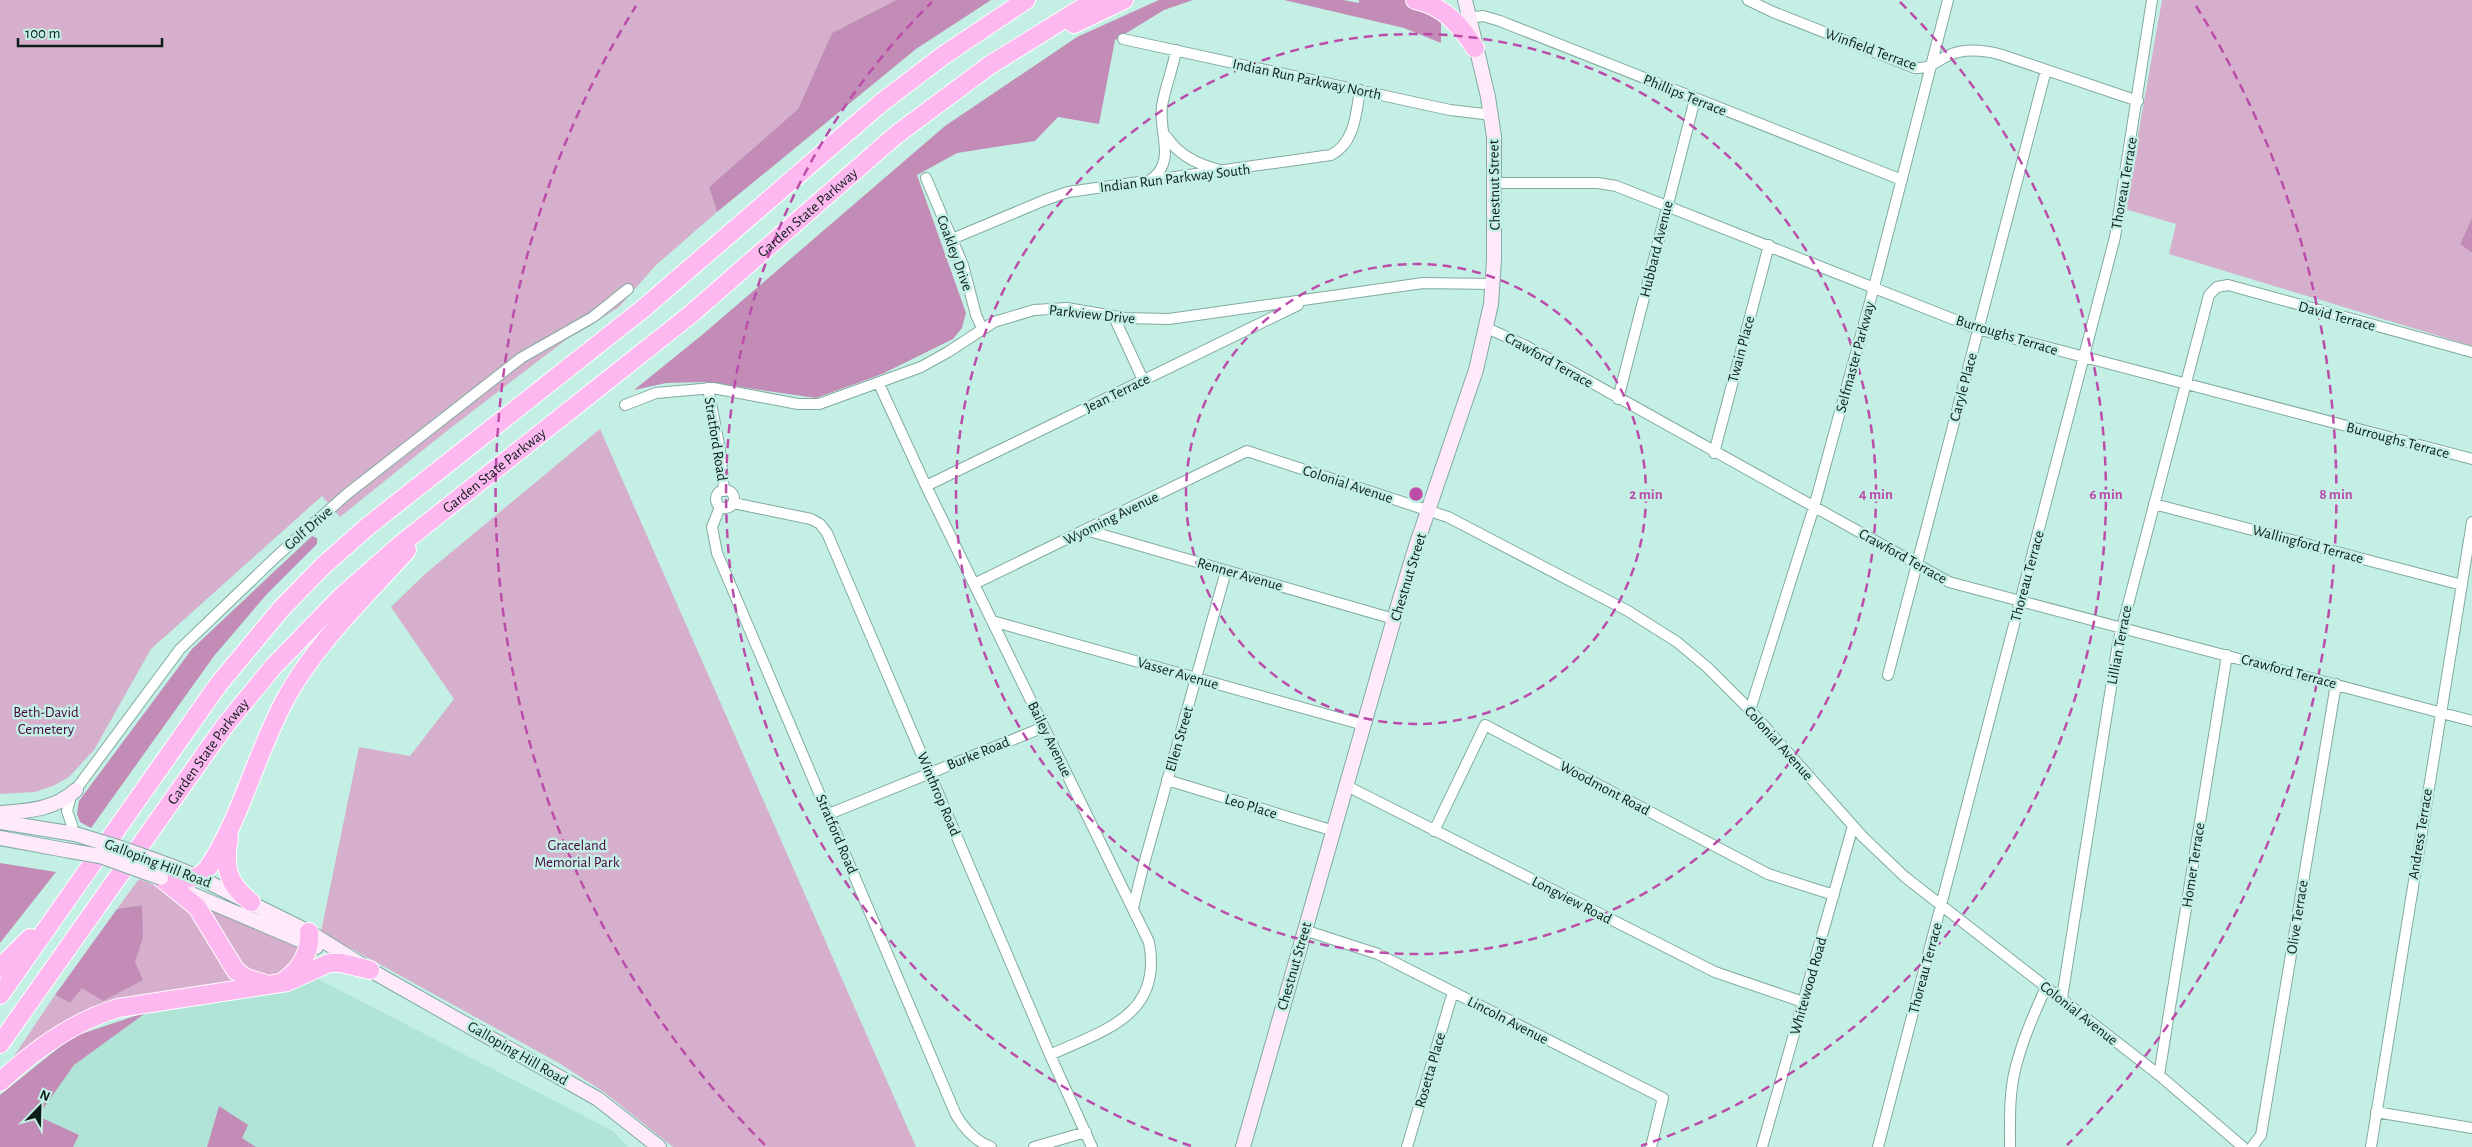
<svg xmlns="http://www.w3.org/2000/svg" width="2472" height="1147" viewBox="0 0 2472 1147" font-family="'Alegreya Sans',sans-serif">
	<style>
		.built { fill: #afe4d7 }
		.green { fill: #d6afcd }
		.forest { fill: #c38cb7 }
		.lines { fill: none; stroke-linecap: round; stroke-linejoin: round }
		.minor-casing { stroke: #81aba1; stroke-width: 12 }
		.secondary-casing { stroke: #81aba1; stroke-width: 16 }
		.motorway-casing { stroke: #fff; stroke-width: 20 }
		.minor { stroke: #fff; stroke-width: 10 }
		.secondary { stroke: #feeafa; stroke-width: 14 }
		.motorway { stroke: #fdb8ef; stroke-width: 18 }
		.secondary-bridge-casing { stroke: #81aba1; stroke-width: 16; stroke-linecap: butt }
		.secondary-bridge { stroke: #feeafa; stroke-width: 14 }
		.ring { fill: none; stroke: #bb4caa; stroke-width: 2.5; stroke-dasharray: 9 6 }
		.labels { text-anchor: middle; stroke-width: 5; stroke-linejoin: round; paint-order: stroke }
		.street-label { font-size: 15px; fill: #0d1e1a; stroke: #c3efe4 }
		.park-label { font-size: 15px; fill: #490540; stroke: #c3efe4 }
		.centre { fill: #bb4caa; stroke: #c3efe4; stroke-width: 2.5 }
		.ring-label { font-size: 15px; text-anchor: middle; font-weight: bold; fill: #bb4caa; stroke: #c3efe4; stroke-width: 5; stroke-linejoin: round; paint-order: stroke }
	</style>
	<rect width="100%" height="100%" fill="#c3efe4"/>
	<path class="built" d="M316 978 613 1131 628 1147H256L242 1138 219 1106 207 1147H73L79 1135 37 1116 74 1065 147 1012Z"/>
	<path class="green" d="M0 0H896L832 33 798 109 709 187 717 212 655 266 620 306 592 325 567 339 448 430 340 517 322 496 151 649 94 750 69 777 53 786 35 792 0 794Z
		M2162 0H2472V218L2460 244 2472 253V346L2169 254 2176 224 2125 209Z
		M600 429 916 1147H673L604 1092 559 1063 321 932 359 747 410 756 454 699 391 607 425 574Z
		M139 879 173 892 190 906 237 978 235 982 124 998 86 1013 13 1063 10 1062 55 995 70 1003 81 988 134 965 142 905 117 909Z
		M211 910 299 947C295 960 283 976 268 978 261 978 253 976 247 975L207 912Z"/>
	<path class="forest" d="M896 0H991L916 49 717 212 709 187 798 109 832 33Z
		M1159 0H1193L1164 10 1115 40 1099 124 1058 117 1035 141 957 153 917 175 966 313 962 328 953 339 882 374 816 398 706 382 666 383 634 390 702 335 945 126 1077 37Z
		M1284 0H1343L1359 3V0H1441V43L1404 28Z
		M2472 218V253L2460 244Z
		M312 536 317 538V544L266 595 214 656 91 828 80 822 77 814 79 801 192 649Z
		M0 863 56 872 0 943Z
		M142 905 143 937 135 962 143 980 103 1001 82 988 70 1003 55 995 117 909Z
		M147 1012 74 1065 38 1116 79 1135 73 1147H0V1095L72 1037Z
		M219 1106 248 1125 242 1138 256 1147H207Z"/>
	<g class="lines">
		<g class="minor-casing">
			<path id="minor" d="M1748 0 1773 12 1915 68C1930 69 1935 62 1947 56 1964 48 1984 50 2002 55L2138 101
				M1467 18 1483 16 1500 21 1902 180
				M1123 39 1450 110 1492 115
				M1166 136C1178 155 1199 165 1220 170
				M926 178 963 265 976 315 982 328
				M1149 181C1178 162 1158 133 1162 106 1165 87 1173 69 1176 50
				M1494 183H1598L1616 186 1978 329 2472 459
				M952 239 1045 200 1068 192 1331 155C1355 143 1356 113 1360 90
				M1114 317 1143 380
				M1487 328 1526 346 1949 582 2472 721
				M879 384 926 486 1149 942C1163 1016 1104 1030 1050 1055
				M708 388 720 450 724 491
				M1618 399 1695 99
				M625 405 656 393 713 388 798 404H819L921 367 948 352 994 322 1034 310 1067 308 1125 318 1169 319 1423 283 1493 284
				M1714 453 1769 245
				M926 486 1298 305
				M716 499a9 9 0 1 1 18 0a9 9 0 1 1-18 0Z
				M733 503 811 519 820 524 827 533 1050 1055 1092 1147
				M2154 504 2462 585
				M720 507 712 527 717 553 956 1115C965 1130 975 1141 991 1147
				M1086 530 1394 619
				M974 584 1247 451 1448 517 1628 611 1677 642 1707 667 1750 710 1863 837 1905 877 2159 1075 2243 1147
				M992 621 1364 725
				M1888 675 2046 70
				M1750 710 1814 507 1874 287 1948 0
				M1167 780 1334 831
				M1347 786 1715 972 1803 1002
				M829 814 1044 727
				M1434 831 1485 725 1768 874 1834 895
				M75 834 67 811 71 796 180 649 278 555 347 494 521 358 593 317 628 289
				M1133 908 1142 871 1226 571
				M1304 930 1378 954 1663 1098 1651 1147
				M2062 998 2118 643 2209 295 2217 287 2228 285 2472 352
				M2159 1075 2227 655
				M2376 1112 2472 1128
				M1034 1147 1086 1132
				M1407 1147 1453 992
				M1762 1147 1853 826
				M1878 1147 2115 237 2152 0
				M2010 1147C2010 1121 2009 1095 2015 1070 2022 1041 2034 1014 2046 987
				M2252 1147 2261 1135 2336 684
				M2371 1147 2472 522"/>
		</g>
		<g class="secondary-casing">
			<path id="secondary" d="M0 813C28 811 54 810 76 790
				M0 822 75 834
				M0 838 65 850
				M171 866 198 877 309 932 370 970 598 1099 659 1147
				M182 890 316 947
				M1243 1147 1394 619 1416 546 1476 370 1491 304 1494 259V137L1488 97 1465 0"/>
		</g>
		<g class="motorway-casing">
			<g id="motorway">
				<path d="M1415 0C1444 6 1460 25 1475 48"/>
				<path d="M1074 24 1124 0"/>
				<path d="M229 838C223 866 228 885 251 902"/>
				<path d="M161 878C178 878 196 883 208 868 242 816 256 753 286 698 316 643 365 597 407 550"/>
				<path d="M161 878 197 907 236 971 246 978 263 983"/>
				<path d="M0 968 30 938"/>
				<path d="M286 979C301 969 311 950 309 932"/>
				<path d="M0 995 218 685 281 609 323 566 367 527 644 308 881 103 944 55 1026 0"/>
				<path id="s1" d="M0 1044 224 727 273 667 341 597 400 545 690 315 896 135 990 65 1095 0"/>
				<path d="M0 1082C33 1051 74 1021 118 1008L287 982 329 963H341L370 970"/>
			</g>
		</g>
		<use href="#minor" class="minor"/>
		<use href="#secondary" class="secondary"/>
		<use href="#motorway" class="motorway"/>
		<g class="secondary-bridge-casing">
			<path id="secondary-bridge" d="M75 834 124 849 171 866
				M65 850 100 856 161 878"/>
		</g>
		<use href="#secondary-bridge" class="secondary-bridge"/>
	</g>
	<g class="ring">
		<circle cx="1416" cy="494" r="230"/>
		<circle cx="1416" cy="494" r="460"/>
		<path d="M1191 1146A690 690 0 0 1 932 2M1900 2A690 690 0 0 1 1641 1146"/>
		<path d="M765 1145A920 920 0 0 1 636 6M2196 6A920 920 0 0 1 2067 1145"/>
	</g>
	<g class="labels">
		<g class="street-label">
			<text transform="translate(1871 49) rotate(20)" y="5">Winfield Terrace</text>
			<text transform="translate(1307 79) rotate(12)" y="5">Indian Run Parkway North</text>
			<text transform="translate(1685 95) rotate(22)" y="5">Phillips Terrace</text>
			<text transform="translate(1175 178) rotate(-7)" y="5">Indian Run Parkway South</text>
			<text transform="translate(2124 183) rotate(-80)" y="5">Thoreau Terrace</text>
			<text transform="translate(1494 185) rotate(-91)" y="5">Chestnut Street</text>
			<text dy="5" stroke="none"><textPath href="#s1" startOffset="1168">Garden State Parkway</textPath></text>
			<text transform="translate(1656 249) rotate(-76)" y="5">Hubbard Avenue</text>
			<text transform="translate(955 253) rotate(70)" y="5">Coakley Drive</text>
			<text transform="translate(1092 314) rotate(6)" y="5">Parkview Drive</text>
			<text transform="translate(2337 316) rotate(15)" y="5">David Terrace</text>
			<text transform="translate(2007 335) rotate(17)" y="5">Burroughs Terrace</text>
			<text transform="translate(1741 349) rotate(-75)" y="5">Twain Place</text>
			<text transform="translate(1855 357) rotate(-75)" y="5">Selfmaster Parkway</text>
			<text transform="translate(1549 360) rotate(29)" y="5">Crawford Terrace</text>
			<text transform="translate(1963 387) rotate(-75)" y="5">Caryle Place</text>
			<text transform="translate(1117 393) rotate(-26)" y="5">Jean Terrace</text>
			<text transform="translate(716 439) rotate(81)" y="5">Stratford Road</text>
			<text transform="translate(2398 440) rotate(15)" y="5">Burroughs Terrace</text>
			<text dy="5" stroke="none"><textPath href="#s1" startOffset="762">Garden State Parkway</textPath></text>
			<text transform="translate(1348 484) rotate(18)" y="5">Colonial Avenue</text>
			<text transform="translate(1111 518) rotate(-26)" y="5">Wyoming Avenue</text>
			<text transform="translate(308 528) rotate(-41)" y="5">Golf Drive</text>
			<text transform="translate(2308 544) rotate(15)" y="5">Wallingford Terrace</text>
			<text transform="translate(1903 556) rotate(29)" y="5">Crawford Terrace</text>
			<text transform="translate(1240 574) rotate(16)" y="5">Renner Avenue</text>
			<text transform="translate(2027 576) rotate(-75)" y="5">Thoreau Terrace</text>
			<text transform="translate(1408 577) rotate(-73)" y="5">Chestnut Street</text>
			<text transform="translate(2119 645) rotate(-79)" y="5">Lillian Terrace</text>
			<text transform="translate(2289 671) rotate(15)" y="5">Crawford Terrace</text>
			<text transform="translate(1178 673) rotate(16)" y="5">Vasser Avenue</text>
			<text transform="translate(1050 739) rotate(64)" y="5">Bailey Avenue</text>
			<text transform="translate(1179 739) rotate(-74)" y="5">Ellen Street</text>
			<text transform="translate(1779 743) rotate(48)" y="5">Colonial Avenue</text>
			<text dy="5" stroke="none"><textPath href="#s1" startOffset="359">Garden State Parkway</textPath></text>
			<text transform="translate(978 753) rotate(-22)" y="5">Burke Road</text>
			<text transform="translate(1605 788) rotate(28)" y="5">Woodmont Road</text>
			<text transform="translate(939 794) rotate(67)" y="5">Winthrop Road</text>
			<text transform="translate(1251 806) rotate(17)" y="5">Leo Place</text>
			<text transform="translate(837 834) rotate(67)" y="5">Stratford Road</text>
			<text transform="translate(2420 834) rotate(-81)" y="5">Andress Terrace</text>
			<text transform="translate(158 863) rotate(21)" y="5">Galloping Hill Road</text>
			<text transform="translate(2193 865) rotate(-81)" y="5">Homer Terrace</text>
			<text transform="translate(1572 900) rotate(27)" y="5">Longview Road</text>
			<text transform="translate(2297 917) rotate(-81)" y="5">Olive Terrace</text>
			<text transform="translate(1294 966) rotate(-74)" y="5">Chestnut Street</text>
			<text transform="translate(1925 968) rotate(-75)" y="5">Thoreau Terrace</text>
			<text transform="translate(1808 986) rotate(-74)" y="5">Whitewood Road</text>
			<text transform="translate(2079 1013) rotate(38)" y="5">Colonial Avenue</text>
			<text transform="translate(1508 1020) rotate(27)" y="5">Lincoln Avenue</text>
			<text transform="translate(518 1053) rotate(30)" y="5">Galloping Hill Road</text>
			<text transform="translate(1430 1070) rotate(-74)" y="5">Rosetta Place</text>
		</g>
		<g class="park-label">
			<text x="46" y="717">Beth-David<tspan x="46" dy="17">Cemetery</tspan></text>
			<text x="577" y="850">Graceland<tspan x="577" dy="17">Memorial Park</tspan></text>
		</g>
	</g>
	<circle cx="1416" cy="494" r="8" class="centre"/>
	<g class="ring-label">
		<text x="1646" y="499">2 min</text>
		<text x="1876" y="499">4 min</text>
		<text x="2106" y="499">6 min</text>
		<text x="2336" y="499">8 min</text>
	</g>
	<g transform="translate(40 1107) rotate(23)" stroke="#c3efe4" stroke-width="4" paint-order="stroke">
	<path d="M0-4L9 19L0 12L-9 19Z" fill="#0d1e1a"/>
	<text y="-8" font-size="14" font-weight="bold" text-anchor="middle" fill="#0d1e1a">N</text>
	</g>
	<path d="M18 38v8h144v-8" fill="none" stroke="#0d1e1a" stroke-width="2.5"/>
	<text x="25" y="38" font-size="15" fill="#0d1e1a" stroke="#c3efe4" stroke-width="4" paint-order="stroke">100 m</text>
</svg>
